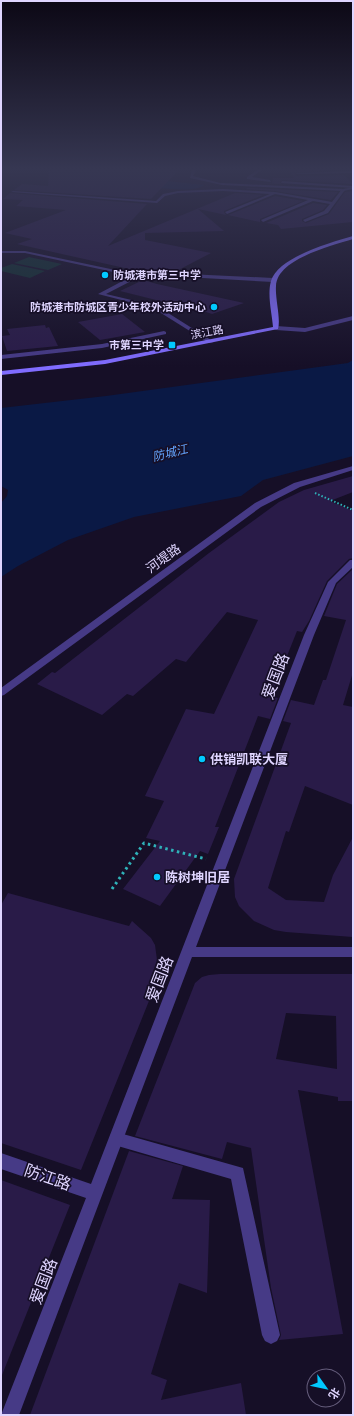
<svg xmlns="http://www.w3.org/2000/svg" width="354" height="1416" viewBox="0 0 354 1416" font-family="Quicksand,'Noto Sans SC',sans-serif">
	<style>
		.green { fill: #122f31 }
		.water { fill: #0a1945 }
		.building { fill: #291b48; fill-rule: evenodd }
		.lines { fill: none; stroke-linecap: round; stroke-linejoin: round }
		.path-far1 { stroke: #2fb2b9; stroke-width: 2; stroke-dasharray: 1.5 2; stroke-linecap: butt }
		.path { stroke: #2fb2b9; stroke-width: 3; stroke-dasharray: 2.5 3.5; stroke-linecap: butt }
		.lane { fill: #463a86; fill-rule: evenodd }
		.street { fill: #463a86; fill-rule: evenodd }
		.secondary { fill: #806cff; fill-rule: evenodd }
		.poi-dot { fill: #01c9ff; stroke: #160f27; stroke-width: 1.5 }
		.labels { text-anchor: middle; stroke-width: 3.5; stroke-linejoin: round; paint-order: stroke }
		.far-poi-label { font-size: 11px; font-weight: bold; fill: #dfd5ff; stroke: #160f27; text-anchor: end }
		.far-street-label { font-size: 11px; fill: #dfd5ff; stroke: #160f27 }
		.far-water-label { font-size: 12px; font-style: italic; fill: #63a5ff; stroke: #160f27 }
		.street-label { font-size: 13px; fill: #dfd5ff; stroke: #160f27 }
		.poi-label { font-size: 13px; font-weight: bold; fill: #dfd5ff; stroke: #160f27; text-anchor: start }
		.near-street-label { font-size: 16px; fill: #dfd5ff; stroke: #160f27 }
	</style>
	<rect width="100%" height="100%" fill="#160f27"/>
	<path class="green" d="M29 257 62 264 48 270 14 263Z
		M12 264 45 271 30 278 1 271V268Z"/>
	<path class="water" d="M157 180 204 185C195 192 173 189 161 188Z
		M353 360V456L263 480 241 496 134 517 68 540 18 566 1 577V503L7 496 8 490 1 486V408L106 396 348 363Z"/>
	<path class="building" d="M49 168H160L178 171 151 199 14 190 22 184 48 186Z
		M287 168H338L340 170 298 172 295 174 296 176 344 175 353 184 282 180 280 182 281 184 258 183H272L273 178H294Z
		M248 188 338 192 331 200 275 191 245 189Z
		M353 191V222L281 229 278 225 266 223 313 203 327 205 323 210 302 219V221L306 223 329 214 345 192Z
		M10 193 147 204 108 246 235 193 263 195 224 211V212L226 215 198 209 224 231 145 233V240L211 253 165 277 17 244 32 239 5 233 66 210 16 206 23 200 3 199Z
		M275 196 303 201 260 219V222L228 215Z
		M143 280 157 284 244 303 212 314 183 304 180 306 120 291Z
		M122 314 145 332 100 340 78 322Z
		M45 325 46 328 49 327 58 346 7 351 2 336 10 335 7 329Z
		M353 476V492L330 501 353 511V558L349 559 327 581 309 621 302 632 297 631 271 696 278 698 270 719 258 716 215 827H219L208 854 200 851 160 906 123 889 160 841 146 838 164 801 145 796 186 709 214 714 258 620 227 612 186 662 176 659 133 696 127 694 102 715 37 684 52 672 55 673 209 553 279 502 304 490Z
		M353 569V672L343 705 353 707V805L305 786 289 832 286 831 268 888 286 900 324 902 333 875 353 837V937L286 932 274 930 254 921 239 906 235 897 234 879 291 723 283 721 291 700 314 705 323 680H326L346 620 324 616 337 584Z
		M8 893 129 926 132 921 151 938 155 945 157 960 151 979 157 981 81 1170 1 1143V905Z
		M220 974H353V1101H338V1097L298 1090 343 1334 279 1340 281 1335 271 1288 251 1148 227 1142 222 1159 135 1136 195 983 202 977 209 975ZM286 1013 336 1016 337 1069 276 1059Z
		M129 1151 183 1166 172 1199 210 1200 207 1293 179 1283 151 1374 167 1380 161 1400 241 1383 246 1415H30Z
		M1 1180 70 1205 2 1375H1Z"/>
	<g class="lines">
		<path class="path-far1" d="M315 493 353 510"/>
		<path class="path" d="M112 889 144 843 206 859"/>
		<path class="lane" d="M190 169 196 170 193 176 224 184 222 185 190 178 192 170Z
			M259 169H263L252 177 270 180 271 182 247 179V177Z
			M353 171V173L296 174 298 173Z
			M282 181 353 186V188L281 183Z
			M223 189 275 192 332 202 342 189 345 190 328 213 305 222 303 220 324 211 330 204 313 201 263 222 261 220 308 200 275 194 227 214 225 212 270 194 223 191 178 193 165 196 157 203 11 192 13 191 156 201 163 194 178 191Z
			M1 251H25L139 275V277L106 294 157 306 214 342 209 343 153 308 98 294 132 276 25 253H1Z
			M187 274 273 278 276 280 273 282 185 277 184 276Z
			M164 331 166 332V334L102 348 1 359V355L102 344Z
			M116 1132 243 1168 280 1335 277 1341 271 1344 265 1341 262 1335 231 1179 111 1144 109 1139 111 1134Z"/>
		<path class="street" d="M221 183 343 189 353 187V189L343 191 222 185Z
			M353 316V320L305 332 276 330 273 328 276 326 305 328Z
			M353 466V470L300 487 261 507 4 695 1 696V688L255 503 294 483Z
			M350 560H353V567L336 583 314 635 196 947H353V957H192L19 1415H1L86 1198 1 1169V1153L91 1184 304 635 328 582Z"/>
		<path class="secondary" d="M353 236V239C331 246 277 259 276 286 275 299 281 318 278 329L105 364 1 375V371L105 360 273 327C272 313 267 295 271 281 278 257 332 242 353 236Z"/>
	</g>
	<linearGradient id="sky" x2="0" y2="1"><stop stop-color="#0c0815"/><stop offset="0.46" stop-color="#363752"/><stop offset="1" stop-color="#363752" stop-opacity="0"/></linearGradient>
	<rect width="354" height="367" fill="url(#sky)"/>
	<g class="poi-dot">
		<circle cx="105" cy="275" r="4"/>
		<circle cx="214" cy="307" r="4"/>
		<rect x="168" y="341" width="8" height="8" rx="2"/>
		<circle cx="202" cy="759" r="4"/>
		<circle cx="157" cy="877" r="4"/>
	</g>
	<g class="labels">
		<g class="far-poi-label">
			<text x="113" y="279" text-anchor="start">防城港市第三中学</text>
			<text x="206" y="311">防城港市防城区青少年校外活动中心</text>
			<text x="164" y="349">巿第三中学</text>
		</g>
		<g class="far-street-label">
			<text transform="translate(207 332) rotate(-11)" y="4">滨江路</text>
		</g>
		<g class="far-water-label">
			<text transform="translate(170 453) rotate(-14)" y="4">防城江</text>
		</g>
		<g class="street-label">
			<text transform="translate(163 558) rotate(-36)" y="5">河堤路</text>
		</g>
		<g class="poi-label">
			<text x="210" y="764">供销凯联大厦</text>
			<text x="165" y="882">陈树坤旧居</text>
		</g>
		<g class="near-street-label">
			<text transform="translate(275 676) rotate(-69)" y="6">爱国路</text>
			<text transform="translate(159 979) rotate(-69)" y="6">爱国路</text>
			<text transform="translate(48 1177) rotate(19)" y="6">防江路</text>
			<text transform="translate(43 1281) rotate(-69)" y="6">爱国路</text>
		</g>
	</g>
	<rect width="354" height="1416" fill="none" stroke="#dfd5ff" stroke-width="4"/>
	<g transform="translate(326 1388) rotate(123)"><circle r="19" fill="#160f27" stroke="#665e7d"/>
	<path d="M0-3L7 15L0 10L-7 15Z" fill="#01c9ff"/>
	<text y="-6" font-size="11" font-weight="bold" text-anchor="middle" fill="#dfd5ff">北</text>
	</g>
</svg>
